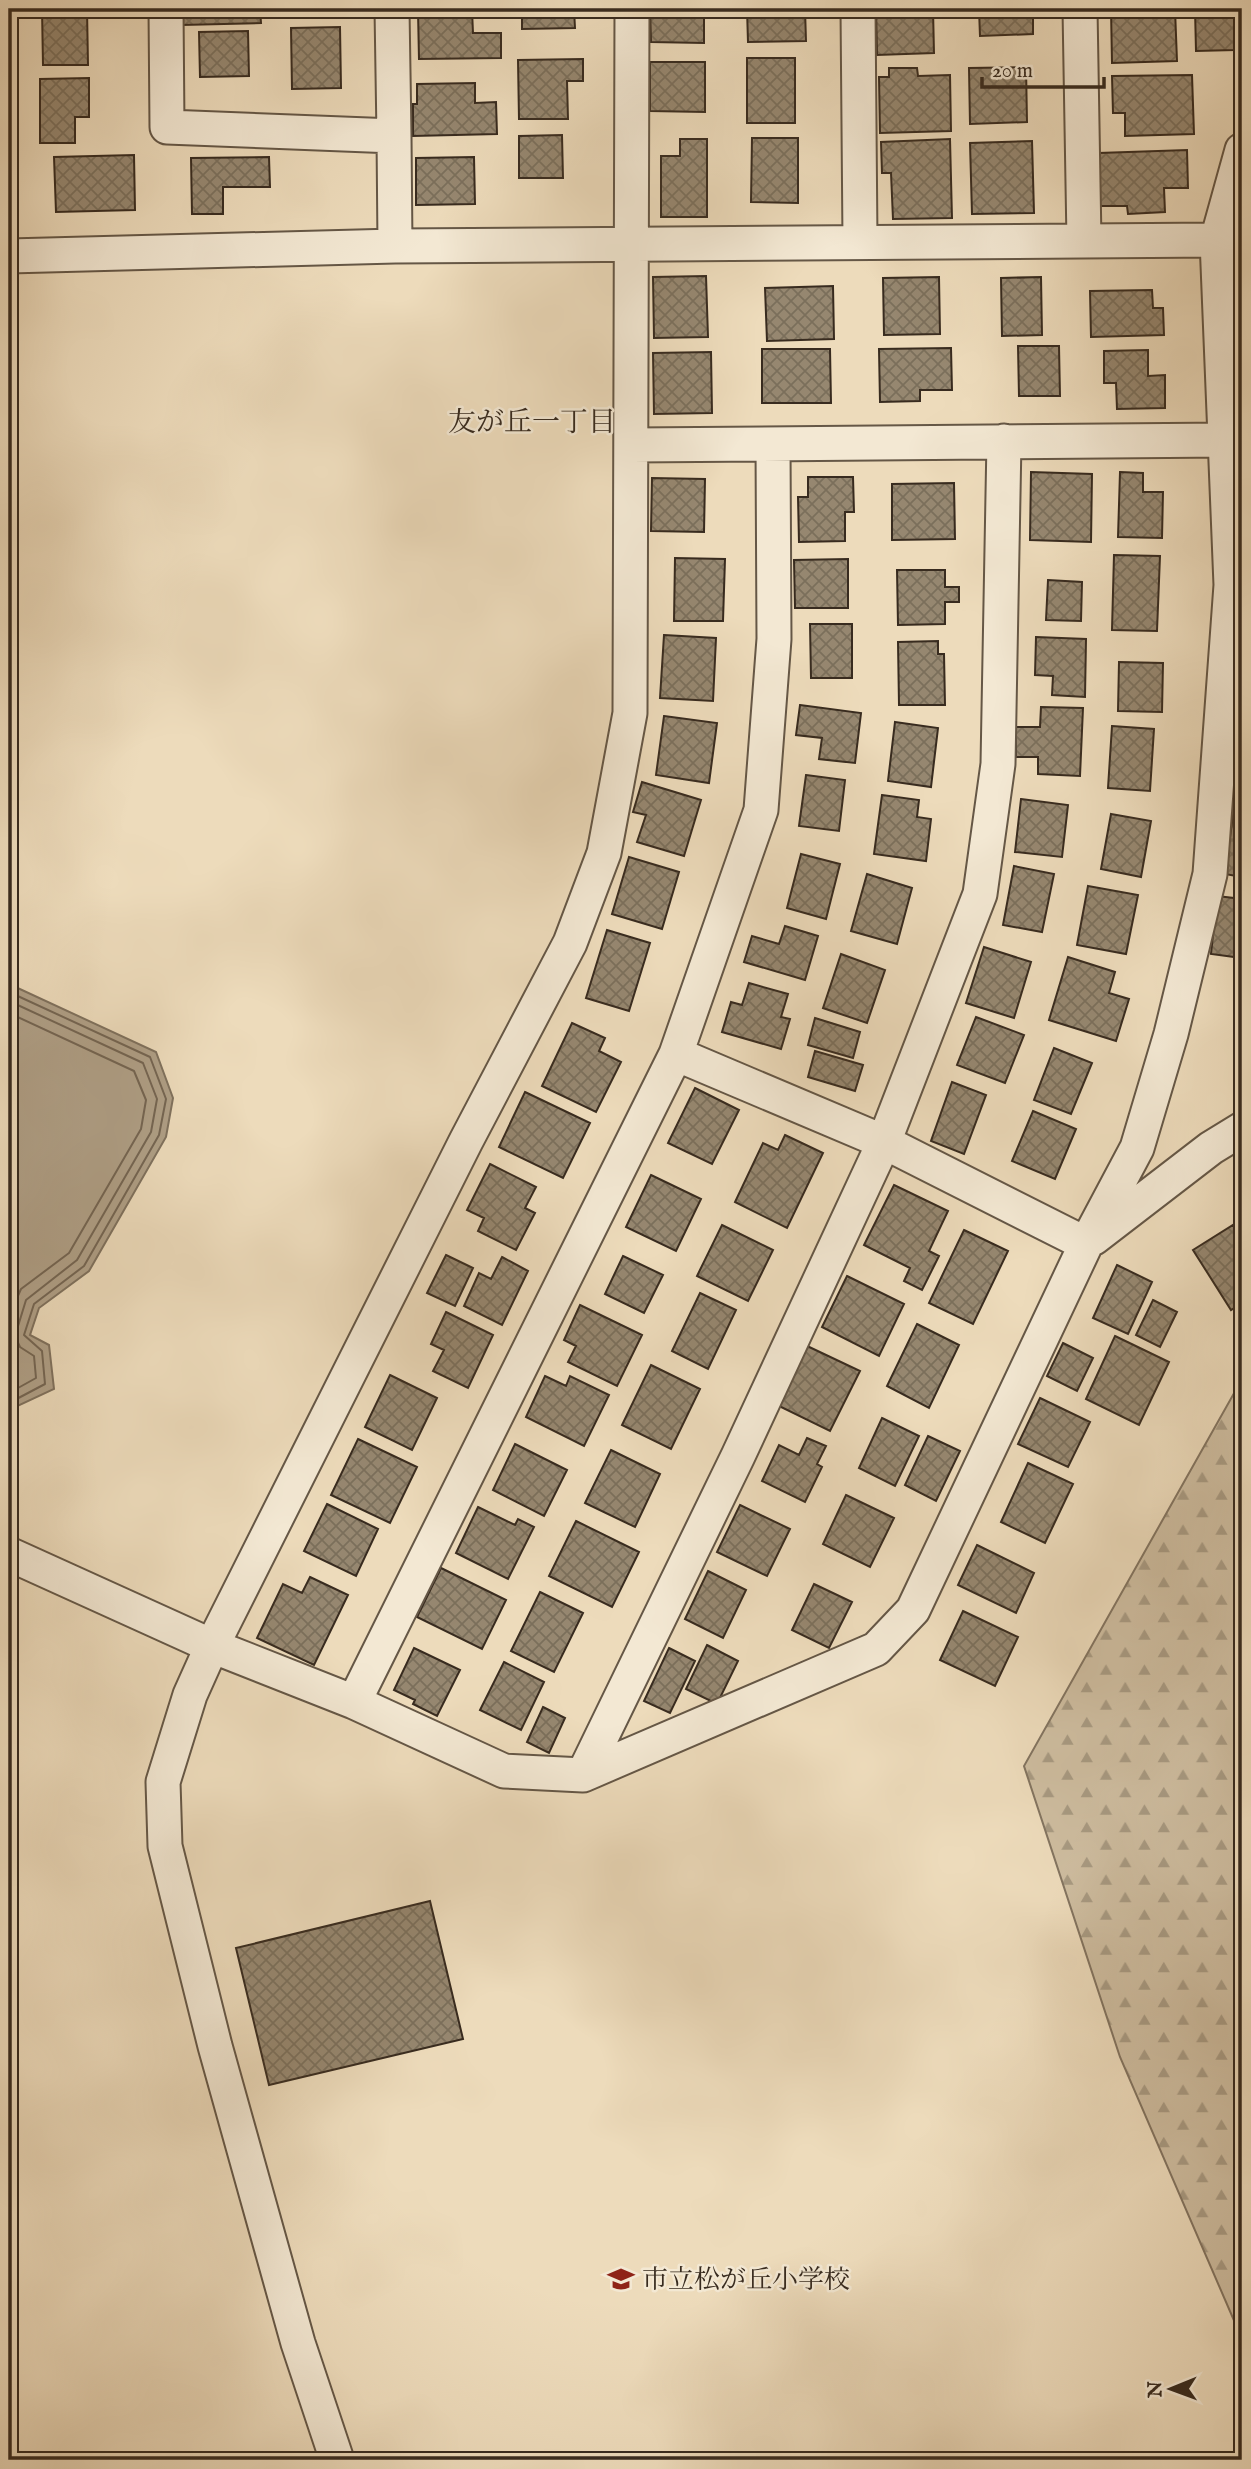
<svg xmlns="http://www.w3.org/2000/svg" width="1251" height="2469" viewBox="0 0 1251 2469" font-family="'IM FELL English','Noto Serif JP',serif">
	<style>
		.forest { fill: url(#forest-firs); stroke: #837460; stroke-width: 2 }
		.water { fill: #af9f86; stroke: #7f715d; stroke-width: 2 }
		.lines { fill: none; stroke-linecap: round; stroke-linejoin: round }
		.shore { stroke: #746552; stroke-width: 2 }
		.building { fill: url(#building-cross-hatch); stroke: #382b1f; stroke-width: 2 }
		.street-casing { stroke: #655746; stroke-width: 37 }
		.street { stroke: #f3e8d3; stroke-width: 33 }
		.labels { text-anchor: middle; stroke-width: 5; stroke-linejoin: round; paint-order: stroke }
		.poi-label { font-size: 26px; fill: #382b1f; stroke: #f3e8d3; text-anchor: start }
		.neighbourhood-label { font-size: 28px; fill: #382b1f; stroke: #f3e8d3 }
	</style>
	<defs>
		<pattern id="forest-firs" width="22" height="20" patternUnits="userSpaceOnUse" patternTransform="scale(1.75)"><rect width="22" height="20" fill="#cebda0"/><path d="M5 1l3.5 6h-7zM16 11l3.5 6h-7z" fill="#a89a82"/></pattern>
		<pattern id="building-cross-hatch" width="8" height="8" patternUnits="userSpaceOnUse" patternTransform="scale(1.75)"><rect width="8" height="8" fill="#968770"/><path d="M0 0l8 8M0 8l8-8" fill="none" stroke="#7b6f5b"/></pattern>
	</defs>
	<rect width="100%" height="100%" fill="#eddbbb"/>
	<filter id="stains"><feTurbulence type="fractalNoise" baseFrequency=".00286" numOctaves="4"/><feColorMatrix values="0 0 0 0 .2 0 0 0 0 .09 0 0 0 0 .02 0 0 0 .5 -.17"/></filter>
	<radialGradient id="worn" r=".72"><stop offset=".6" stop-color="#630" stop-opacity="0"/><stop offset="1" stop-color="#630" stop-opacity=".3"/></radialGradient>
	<path class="forest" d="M1242 1379V2339L1120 2057 1024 1766Z"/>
	<path class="water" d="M9 984 156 1052 173 1098 166 1137 89 1271 39 1308 30 1335 49 1345 54 1389 9 1410Z"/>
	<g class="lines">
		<path class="shore" d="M9 992 150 1057 166 1099 159 1135 84 1266 34 1304 24 1335 42 1351 45 1384 9 1403
			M9 1001 143 1063 157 1099 151 1132 77 1260 26 1300 15 1336 20 1347 34 1356 36 1378 9 1393
			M9 1013 134 1071 146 1100 141 1129 69 1253 21 1289 9 1316"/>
	</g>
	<path class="building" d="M42 9H87L88 65H43Z
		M110 9H137V13L110 14Z
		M181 9H260L261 23 182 25Z
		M522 9H574L575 28 522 29Z
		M650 9H704V43L651 42Z
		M747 9H805L806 41 748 42Z
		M876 9H933L934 53 877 55Z
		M979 9H1033V34L980 36Z
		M1111 9H1175L1177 61 1112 63Z
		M1195 9H1234L1235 50 1196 51Z
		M472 10 473 33H501V58L419 59 418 11Z
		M340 27 341 88 292 89 291 28Z
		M248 31 249 76 200 77 199 32Z
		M747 58H795V123H747Z
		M583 59V81H567L568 119H519L518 60Z
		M650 62H705V112L650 111Z
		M1026 67 1027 122 970 124 969 68Z
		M889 68H917L918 76 950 75 951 131 880 133 879 77H889Z
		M1192 75 1194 134 1125 136V113H1113L1112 76Z
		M89 78V117H75V143H40V79Z
		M475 83V103L496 102 497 134 413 136V104H417V84Z
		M562 135 563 178H519V136Z
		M752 138H798V203L751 202Z
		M680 139H707V217H661V156H680Z
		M950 139 952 218 893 219 891 173H882L881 142Z
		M1032 141 1034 213 972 214 970 143Z
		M1187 150 1188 188H1164L1165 212 1128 214 1127 206H1100L1099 153Z
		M134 155 135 210 56 212 54 157Z
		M269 157 270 187H223V214H192L191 158Z
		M474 157 475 204 416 205V158Z
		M706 276 708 337 654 338 653 277Z
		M939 277 940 334 884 335 883 278Z
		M1041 277 1042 335 1002 336 1001 278Z
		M833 286 834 339 767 341 765 288Z
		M1152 290 1153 308H1163L1164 335 1091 337 1090 291Z
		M1018 346H1059L1060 396H1019Z
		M951 348 952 390H920V401L880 402 879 349Z
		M762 349H830L831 403H762Z
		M1148 350V376L1165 375V408L1117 409 1116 383H1104V351Z
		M711 352 712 413 654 414 653 353Z
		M1031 472 1092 474 1091 542 1030 540Z
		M1120 472 1143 473V492H1163L1162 538 1118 537Z
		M808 477H853L854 512H845V541L799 542 798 497H808Z
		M652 478 705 479 704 532 651 531Z
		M954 483 955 539 892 540V484Z
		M1114 555 1160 556 1157 631 1112 630Z
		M675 558 725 559 723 621H674Z
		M848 559V608H795L794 560Z
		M897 570H945V587H959V602H945V624L898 625Z
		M1048 580 1082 582 1081 621 1046 620Z
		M810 624H852V678H811Z
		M664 635 716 638 713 701 660 698Z
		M1036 637 1086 639 1085 697 1052 695 1053 676 1035 675Z
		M938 641V654H944L945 705H899L898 642Z
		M1119 662 1163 663 1162 712 1118 711Z
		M800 705 861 713 855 763 819 759 822 738 796 735Z
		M1041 707 1083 708 1080 776 1038 774V757H1016V727H1040Z
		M664 716 717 723 709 783 656 775Z
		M895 722 938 728 931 787 888 781Z
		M1112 726 1154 729 1150 791 1108 788Z
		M1240 731H1242V794L1235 793Z
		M806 775 845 780 839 831 799 826Z
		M642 782 701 800 684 856 637 842 646 815 633 812Z
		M882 795 919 800 917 817 931 819 926 861 874 854Z
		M1021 799 1068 805 1062 857 1015 852Z
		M1234 808 1242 809V877L1225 874Z
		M1111 814 1151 821 1141 877 1101 869Z
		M801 854 840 864 826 919 787 908Z
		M629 857 679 872 662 929 612 914Z
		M1014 866 1054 874 1042 932 1003 925Z
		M867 874 912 888 897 944 851 931Z
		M1088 886 1138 895 1126 954 1077 945Z
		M1217 896 1242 899V958L1211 954Z
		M785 926 818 936 805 980 744 962 752 936 779 944Z
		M607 930 650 943 629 1011 586 998Z
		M984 947 1031 962 1014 1018 966 1003Z
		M841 954 885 970 867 1023 823 1008Z
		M1068 957 1115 972 1109 993 1129 999 1116 1041 1049 1020Z
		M749 983 788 994 781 1017 790 1019 781 1049 722 1032 731 1002 742 1005Z
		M976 1017 1024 1035 1005 1083 957 1065Z
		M815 1018 860 1032 853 1058 808 1045Z
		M572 1023 605 1038 599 1051 621 1062 596 1112 542 1086Z
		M1054 1048 1092 1063 1071 1114 1034 1100Z
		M815 1051 863 1065 855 1091 808 1077Z
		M952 1082 986 1095 964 1154 931 1141Z
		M695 1088 739 1110 712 1164 668 1143Z
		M525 1092 590 1123 563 1178 499 1147Z
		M1033 1111 1076 1129 1055 1179 1012 1161Z
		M785 1135 823 1153 787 1228 735 1202 763 1143 778 1150Z
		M490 1164 536 1187 525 1208 535 1213 516 1250 478 1231 484 1218 467 1210Z
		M651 1175 701 1199 676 1251 626 1227Z
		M894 1185 948 1211 929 1251 939 1256 922 1290 904 1281 910 1268 864 1245Z
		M722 1225 773 1250 748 1301 697 1276Z
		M1233 1225 1242 1241V1303L1231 1310 1193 1250Z
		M964 1230 1008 1251 973 1324 929 1303Z
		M446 1255 473 1268 455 1306 427 1293Z
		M623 1256 663 1275 644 1313 605 1294Z
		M502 1257 528 1271 502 1325 464 1306 479 1273 491 1279Z
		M1117 1265 1152 1282 1128 1334 1093 1318Z
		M847 1276 904 1304 879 1356 822 1327Z
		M700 1293 736 1310 708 1369 672 1351Z
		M1153 1300 1177 1312 1160 1347 1136 1335Z
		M580 1305 642 1335 617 1386 568 1362 576 1346 564 1340Z
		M446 1312 493 1335 468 1388 433 1371 444 1350 431 1344Z
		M917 1324 959 1345 929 1408 887 1386Z
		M1115 1336 1169 1362 1139 1425 1086 1399Z
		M1063 1343 1093 1358 1077 1391 1047 1376Z
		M805 1345 860 1371 830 1431 777 1405Z
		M651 1365 700 1389 671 1449 622 1425Z
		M390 1375 437 1398 412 1450 365 1427Z
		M545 1376 566 1386 570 1376 609 1395 584 1446 526 1417Z
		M1040 1398 1090 1422 1068 1467 1018 1444Z
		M882 1418 919 1436 895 1486 859 1468Z
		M928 1436 960 1451 936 1501 905 1485Z
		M807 1438 826 1446 817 1464 822 1467 805 1502 762 1481 779 1445 799 1455Z
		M358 1439 417 1467 390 1523 331 1495Z
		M515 1444 567 1470 544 1516 493 1490Z
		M611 1450 660 1474 635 1527 585 1503Z
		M1028 1463 1073 1484 1045 1543 1001 1522Z
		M846 1495 894 1518 870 1567 823 1544Z
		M327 1504 378 1529 356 1576 304 1551Z
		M740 1505 790 1529 767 1576 717 1552Z
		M478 1507 515 1525 518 1519 534 1527 508 1579 456 1553Z
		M576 1521 639 1552 612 1607 549 1576Z
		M977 1545 1034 1573 1016 1613 958 1585Z
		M441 1568 506 1600 482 1649 417 1617Z
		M708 1571 746 1590 723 1638 685 1619Z
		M310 1577 348 1595 314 1665 257 1638 283 1584 302 1593Z
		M814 1584 852 1602 829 1648 792 1630Z
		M540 1592 583 1613 554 1672 511 1651Z
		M963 1611 1018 1637 995 1686 940 1660Z
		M707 1645 738 1661 717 1704 686 1689Z
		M414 1648 460 1670 437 1716 413 1704 415 1700 394 1690Z
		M669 1648 695 1661 670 1713 644 1701Z
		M504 1662 544 1682 521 1730 480 1710Z
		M543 1707 565 1718 549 1753 527 1742Z
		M430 1901 463 2039 269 2085 236 1948Z"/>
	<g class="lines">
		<g class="street-casing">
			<path id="street" d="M166 9 167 127 394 136 395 246
				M392 9 394 136
				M858 9 860 241
				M1080 9 1084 241
				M9 256 395 246 1217 240
				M632 445 1227 440
				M676 1054 884 1142 1086 1244
				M1094 1238 1211 1148 1242 1129
				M9 1554 212 1646 354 1702 504 1771 583 1775 876 1649 913 1610 1086 1244 1137 1148 1171 1034 1210 874 1231 585 1217 240 1242 150
				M354 1702 676 1054 761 810 774 639 773 444
				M583 1775 738 1456 884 1142 980 894 998 764 1004 441
				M337 2460 298 2343 215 2046 165 1846 163 1782 190 1695 212 1646 466 1141 570 943 604 853 630 713 632 9"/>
		</g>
		<use href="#street" class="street"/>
	</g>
	<defs>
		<g id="school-bare" transform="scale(2.1)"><path d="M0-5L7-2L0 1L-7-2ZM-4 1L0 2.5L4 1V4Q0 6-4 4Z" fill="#8f2418" stroke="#f3e8d3" stroke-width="2.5" paint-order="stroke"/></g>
	</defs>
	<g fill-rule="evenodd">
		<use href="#school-bare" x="621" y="2279"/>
	</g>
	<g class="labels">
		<g class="poi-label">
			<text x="642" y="2288">市立松が丘小学校</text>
		</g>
		<g class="neighbourhood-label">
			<text x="532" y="431">友が丘一丁目</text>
		</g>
	</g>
	<rect width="1251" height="2469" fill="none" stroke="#eddbbb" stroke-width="35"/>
	<rect x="10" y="10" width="1230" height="2448" fill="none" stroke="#382b1f" stroke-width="3.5"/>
	<rect x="18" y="18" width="1216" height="2434" fill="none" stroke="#382b1f" stroke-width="2"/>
	<g transform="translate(1171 2389) rotate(269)" stroke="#f3e8d3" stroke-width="5" paint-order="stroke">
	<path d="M0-5L12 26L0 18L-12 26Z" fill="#382b1f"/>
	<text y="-10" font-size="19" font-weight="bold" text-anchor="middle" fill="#382b1f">N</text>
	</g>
	<path d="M982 77v10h122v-10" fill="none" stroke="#382b1f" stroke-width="3.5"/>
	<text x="992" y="77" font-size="21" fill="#382b1f" stroke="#f3e8d3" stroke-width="5" paint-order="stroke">20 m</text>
	<rect width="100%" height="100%" filter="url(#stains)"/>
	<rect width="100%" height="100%" fill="url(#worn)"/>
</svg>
